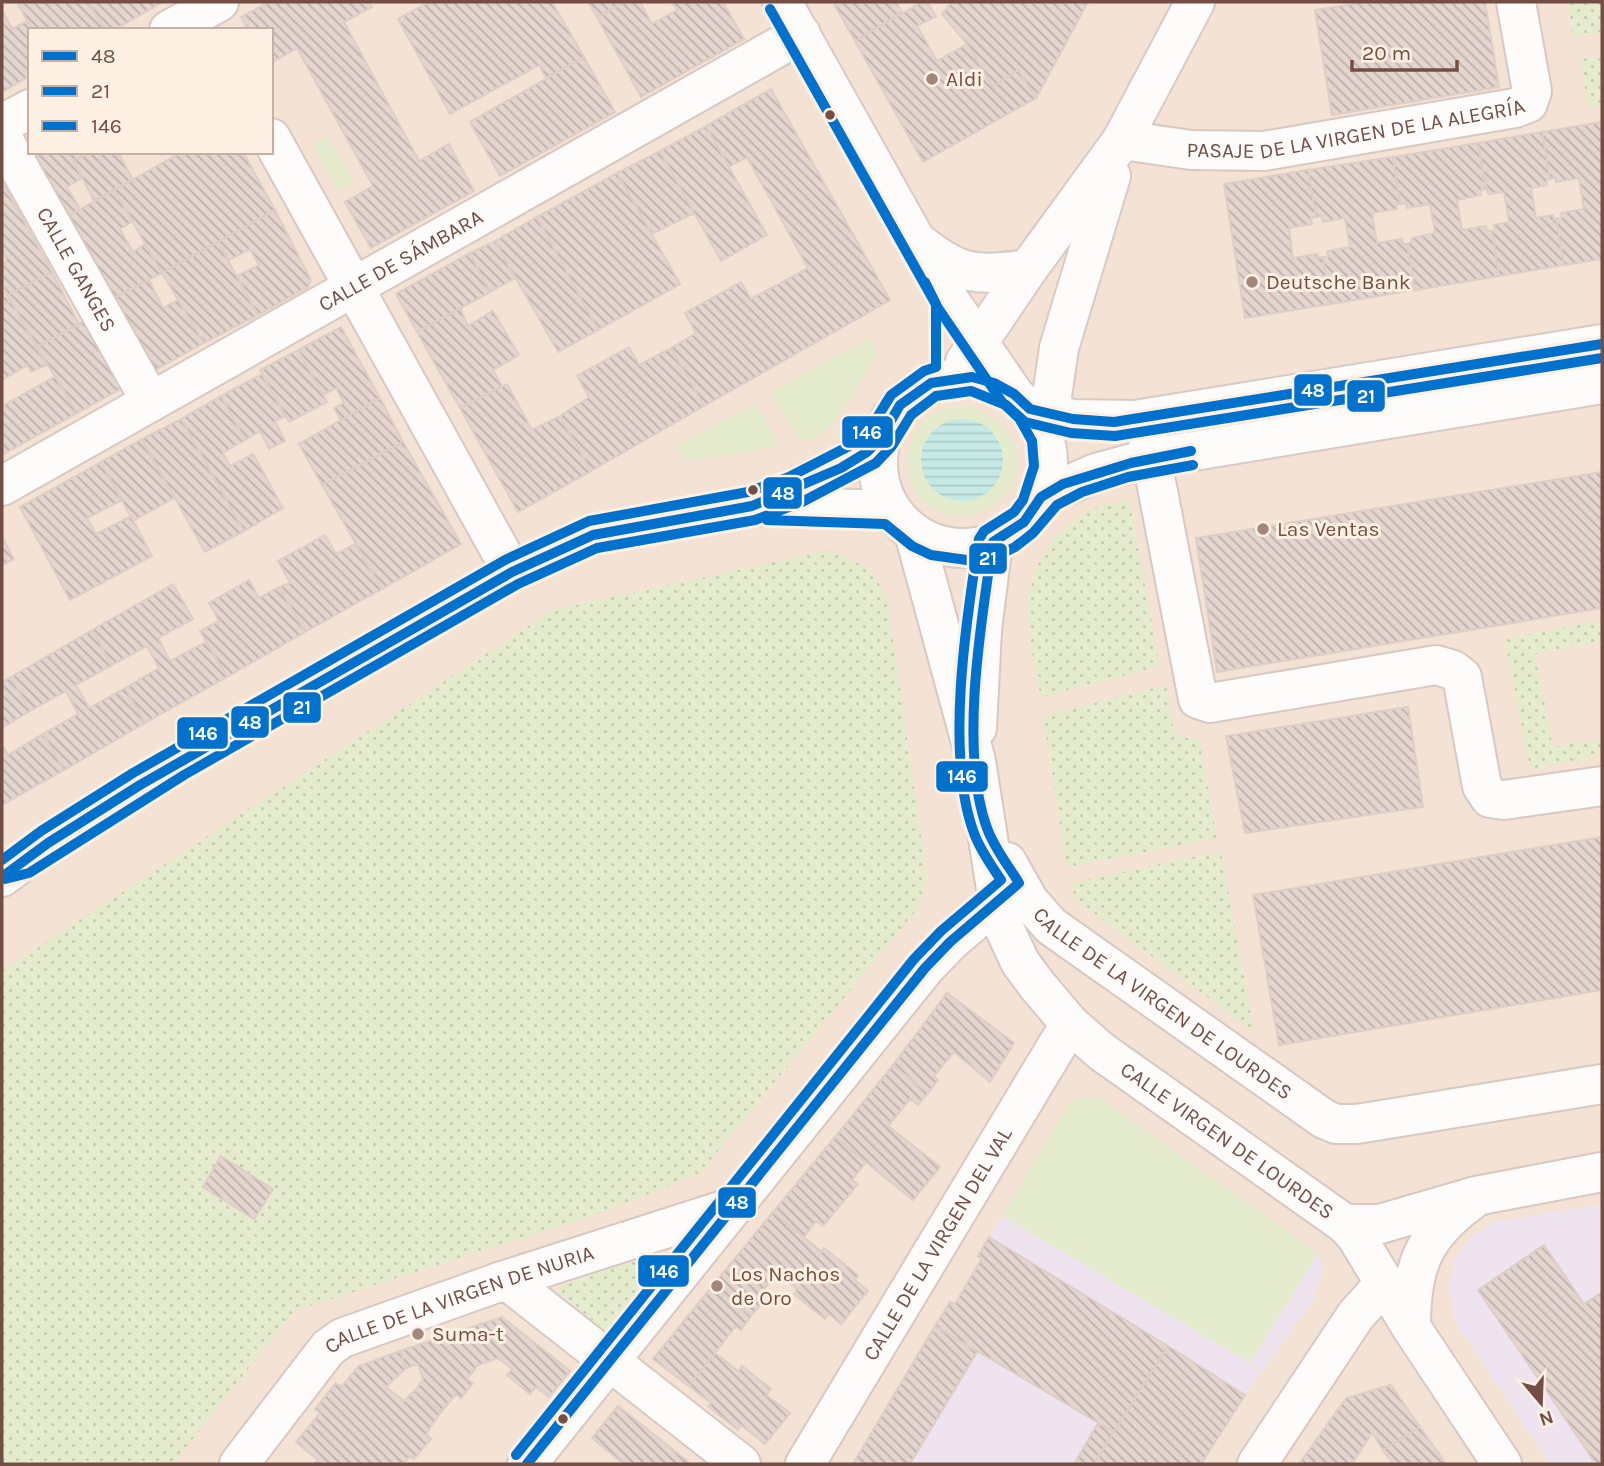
<svg xmlns="http://www.w3.org/2000/svg" width="1604" height="1466" viewBox="0 0 1604 1466" font-family="Karla,sans-serif">
	<style>
		.residential { fill: #f4e2d4; fill-rule: evenodd }
		.education { fill: #efe3f0 }
		.grass { fill: #e4eccd; fill-rule: evenodd }
		.park { fill: url(#park-dots) }
		.water { fill: url(#water-rules) }
		.building { fill: url(#building-back-hatch); stroke: #dfcec6; stroke-width: 2 }
		.lines { fill: none; stroke-linecap: round; stroke-linejoin: round }
		.street-casing { stroke: #d7c9c2; stroke-width: 42 }
		.secondary-casing { stroke: #d8cac4; stroke-width: 42 }
		.street { stroke: #fefcfb; stroke-width: 38 }
		.secondary { stroke: #fefcfb; stroke-width: 38 }
		.bus-1-casing { stroke: #fff0e4; stroke-width: 16 }
		.bus-2-casing { stroke: #fff0e4; stroke-width: 16 }
		.bus-3-casing { stroke: #fff0e4; stroke-width: 16 }
		.bus-1 { stroke: #0072ce; stroke-width: 10 }
		.bus-2 { stroke: #0072ce; stroke-width: 10 }
		.bus-3 { stroke: #0072ce; stroke-width: 10 }
		.poi-dot { fill: #a2867c; stroke: #fff0e4; stroke-width: 2.5 }
		.bus-dot { fill: #744e44; stroke: #fff0e4; stroke-width: 2.5 }
		.labels { text-anchor: middle; stroke-width: 6; stroke-linejoin: round; paint-order: stroke }
		.poi-label { font-size: 21px; fill: #744e44; stroke: #fff0e4; text-anchor: start }
		.street-label { font-size: 21px; fill: #744e44; stroke: #fff0e4 }
		.line-badge { stroke: #fff0e4; stroke-width: 2.5 }
		.badge-label { font-size: 19px; text-anchor: middle; font-weight: bold; fill: #fff }
	</style>
	<defs>
		<pattern id="park-dots" width="8" height="8" patternUnits="userSpaceOnUse" patternTransform="scale(1.75)"><rect width="8" height="8" fill="#e4eccd"/><path d="M2 2h.1M6 6h.1" fill="none" stroke="#c7ccb1" stroke-width="1.8" stroke-linecap="round"/></pattern>
		<pattern id="water-rules" width="6" height="5" patternUnits="userSpaceOnUse" patternTransform="scale(1.75)"><rect width="6" height="5" fill="#c5eae6"/><path d="M0 2.5h6" fill="none" stroke="#adcac6"/></pattern>
		<pattern id="building-back-hatch" width="6" height="6" patternUnits="userSpaceOnUse" patternTransform="scale(1.75)"><rect width="6" height="6" fill="#e4d5cf"/><path d="M-1 5l2 2M0 0l6 6M5-1l2 2" fill="none" stroke="#bdafaa"/></pattern>
	</defs>
	<rect width="100%" height="100%" fill="#f6ede4"/>
	<path class="residential" d="M2 2H1602V1464H2ZM30 30H271V152H30Z"/>
	<path class="education" d="M1085 1097 1100 1098 1318 1253 1323 1269 1315 1298 1245 1395 1201 1464H853L950 1302 955 1304 982 1259 978 1256 1070 1102Z
		M1602 1204V1464H1550L1454 1320 1449 1287 1454 1260 1469 1239 1493 1222Z"/>
	<path class="grass" d="M327 135 353 181 338 190 313 144Z
		M869 338 878 354C857 382 839 436 801 441L770 393Z
		M755 403 780 446 686 461 677 446Z
		M962 405C1005 410 1036 457 1005 496 996 507 982 513 968 515 895 523 884 413 962 405ZM964 419C987 425 1002 439 1003 463L957 501C906 486 914 425 964 419Z
		M1085 1097 1100 1098 1318 1253 1250 1363 1002 1216 1070 1102Z"/>
	<path class="park" d="M1568 2H1602V32L1573 36Z
		M1602 56V105L1588 108 1581 59Z
		M1129 499 1160 666 1041 697C1026 626 1012 554 1088 512 1099 505 1116 503 1129 499Z
		M829 550 869 568 887 597 927 879 918 908 700 1173 603 1212 294 1311 173 1464H2V971L553 610Z
		M1602 620V655L1599 641 1535 654 1553 747 1602 738V755L1530 769 1505 639Z
		M1166 685 1173 726 1182 738H1199L1217 838 1067 867 1043 716Z
		M1221 851 1254 1032 1075 899 1071 883Z
		M653 1242 674 1263 615 1339 556 1290Z"/>
	<path class="water" d="M921 460a41 41 0 1 1 82 0a41 41 0 1 1-82 0Z"/>
	<path class="building" d="M17 2H88L105 30H32Z
		M88 2H161V3L114 30H105Z
		M269 2H369L372 7 344 22 419 161 449 144 474 191 371 248 345 202 373 186 297 48 271 63V30H248L241 17Z
		M429 2H552L584 57 546 78 539 65 450 114 398 19Z
		M588 2H625L597 17Z
		M625 2H640L652 24 677 10 672 2H723L744 39 641 97 597 17Z
		M833 2H896L902 12 855 41Z
		M922 2H927L936 16 917 26 937 61 967 44 993 87 1018 70 1036 98 923 162 855 41Z
		M952 2H1088L1036 98 1018 70 993 87 967 44 942 14Z
		M1366 2H1485L1499 87 1332 115 1315 10Z
		M2 10 12 29 27 21 32 30 30 76 2 92Z
		M584 57 615 112 500 176 470 122Z
		M771 89 890 300 704 406 671 348 696 333 685 313 741 282 751 299 808 268 747 157 729 167 706 126Z
		M1602 122V259L1564 265 1556 219 1562 218 1561 213 1584 209 1579 178 1556 182 1555 177 1550 179 1542 132Z
		M706 126 767 235 721 261 660 151Z
		M1542 132 1550 179H1547V185L1531 188 1536 218 1553 215 1554 220 1556 219 1564 265 1499 276 1492 231 1495 230 1494 225 1509 222 1504 192 1488 194 1478 143Z
		M30 141V152H90L74 161 82 178 67 187 80 209 60 221 19 147Z
		M1478 143 1485 189 1480 190 1481 195 1457 200 1462 230 1486 226 1487 231H1492L1499 276 1415 290 1407 244 1412 242V238L1435 233 1430 204 1407 208 1406 203 1400 204 1393 157Z
		M660 151 694 213 652 234 617 173Z
		M90 152H118L133 180 94 201 74 161Z
		M182 152H243L275 210 162 273 114 190Z
		M1393 157 1400 204H1396L1397 209 1372 213 1377 243 1402 239 1403 244H1407L1415 290 1330 304 1323 257H1328L1327 251 1350 247 1345 218 1323 222 1321 216 1316 217 1308 170Z
		M1308 170 1316 217 1311 218 1312 224 1289 228 1293 258 1317 254 1318 258 1323 257 1330 304 1245 318 1224 184Z
		M617 173 680 284 598 330 537 217Z
		M2 181 52 272 8 295 2 285V264L7 261 2 250Z
		M114 190 133 221 120 229 133 252 145 244 162 273 106 302 60 221Z
		M275 210 311 280 308 287 258 315 237 276 259 265 250 249 229 260 218 242Z
		M537 217 598 330 558 352 495 241Z
		M495 241 515 278 490 292 470 253Z
		M218 242 258 315 204 343 162 273Z
		M470 253 490 292 417 332 396 294Z
		M52 272 79 324 37 347 8 295Z
		M149 280 163 308 178 300 204 343 148 374 106 302Z
		M2 285 11 301 2 305Z
		M11 301 46 365 31 372 28 365 2 380V305Z
		M460 308 468 326 493 311 519 355 493 370 502 386 460 408 417 332Z
		M88 319 132 383 77 413 37 347Z
		M341 327 380 398 341 420 334 408 344 403 336 388 323 395 298 350Z
		M629 347 639 365 671 348 704 406 591 471 560 416 589 397 577 376Z
		M298 350 327 402 289 422 260 370Z
		M262 374 285 416 275 421 285 441 269 449 260 431 245 440 221 396Z
		M56 376 77 413 2 455V406Z
		M507 384 532 430 560 416 591 471 518 512 460 408Z
		M221 396 245 440 223 453 230 466 253 454 283 508 244 531 181 419Z
		M380 398 403 442 322 485 299 444Z
		M181 419 244 531 205 552 142 439Z
		M142 439 174 498 133 521 101 462Z
		M403 442 461 544 382 589 322 485Z
		M101 462 122 500 87 518 96 534 131 516 152 556 70 600 20 507Z
		M1602 472V608L1217 672 1196 538Z
		M325 535 336 554 355 544 382 589 305 632 279 587 290 583 278 561Z
		M2 537 14 559 2 565Z
		M249 580 259 598 279 587 305 632 227 677 200 631 219 621 209 603Z
		M173 584 193 619 158 638 170 661 206 642 227 677 145 723 125 688 159 668 147 646 112 665 92 630Z
		M92 630 112 665 76 685 89 708 125 688 145 723 64 770 43 734 78 714 66 691 30 711 11 677Z
		M11 677 30 711 2 728V682Z
		M1408 707 1423 807 1245 833 1226 736Z
		M43 734 64 770 2 805V744L8 755Z
		M1602 837V990L1279 1045 1253 895Z
		M947 993 1014 1043 990 1082 954 1052 934 1076 938 1080 928 1093 893 1065Z
		M893 1065 928 1093 918 1105 910 1099 888 1126 940 1167 913 1200 835 1137Z
		M835 1137 866 1162 852 1180 858 1184 823 1226 816 1221 804 1237 773 1212Z
		M221 1156 273 1189 254 1219 203 1187Z
		M773 1212 822 1252 824 1248 858 1275 855 1280 868 1291 841 1324 829 1314 825 1319 794 1294 797 1289 777 1273 756 1299 762 1303 751 1316 713 1285Z
		M989 1237 1168 1346 1114 1432 935 1326 950 1302 955 1304 982 1258 978 1256Z
		M1544 1245 1584 1304 1602 1292V1464H1596L1478 1290Z
		M713 1285 751 1316 741 1330 736 1326 689 1386 653 1359Z
		M502 1317 570 1371 549 1397 536 1387 530 1394 507 1375 512 1369 498 1358 478 1365 467 1379 473 1383 461 1398 456 1394 441 1412 415 1390 423 1380 418 1364 406 1368 400 1351Z
		M935 1326 977 1352 910 1464H853Z
		M1168 1346 1245 1395 1201 1464H1098L1095 1462Z
		M400 1351 406 1368 386 1387 404 1401 415 1390 441 1412 426 1434 431 1439 414 1459 410 1456 403 1464H314L318 1460 296 1442 320 1413 315 1409 336 1383 341 1387 359 1366Z
		M715 1353 738 1371 742 1366 771 1389 766 1395 790 1413 765 1444 741 1425 738 1430 708 1406 711 1403 689 1386Z
		M1391 1385 1420 1427 1383 1450 1372 1433 1352 1464H1299L1346 1398Z
		M618 1406 691 1464H624L592 1438Z
		M1098 1423 1114 1432 1095 1462 1098 1464H1074Z
		M1420 1427 1446 1464H1393L1383 1450Z"/>
	<g class="lines">
		<g class="street-casing">
			<g id="street">
				<path d="M169 30 219 2"/>
				<path d="M2 124 30 109"/>
				<path id="s1" d="M2 137 151 402"/>
				<path d="M271 138 512 572"/>
				<path id="s2" d="M1122 140 1191 150 1264 151 1515 108 1528 103 1532 91 1516 2"/>
				<path d="M918 242C960 276 975 276 1028 269"/>
				<path d="M1142 426 1147 435 1198 699 1210 703 1436 665 1453 670 1462 677 1482 786 1490 798 1504 800 1602 786"/>
				<path id="s3" d="M2 486 801 34"/>
				<path id="s4" d="M914 533 976 761 1001 921 1020 962 1037 985 1070 1024 1102 1052 1345 1224H1380L1476 1196 1602 1172"/>
				<path d="M977 728 982 630 993 542"/>
				<path id="s5" d="M1007 862 1029 901 1051 926 1324 1119 1336 1124H1357L1602 1084"/>
				<path d="M1345 1224 1356 1236 1411 1327 1502 1464"/>
				<path d="M502 1281 514 1286 741 1464"/>
				<path d="M1411 1327C1411 1268 1422 1236 1472 1200"/>
				<path id="s6" d="M239 1464 328 1348 342 1338 502 1281 733 1207"/>
				<path d="M527 1464 925 968 950 942 1014 887"/>
				<path id="s7" d="M805 1464 1070 1024"/>
				<path d="M1257 1464 1356 1315 1384 1284"/>
			</g>
		</g>
		<g class="secondary-casing">
			<path id="secondary" d="M782 2 950 301 1014 394
				M965 362 1028 269 1122 140 1195 2
				M878 463a85 85 0 1 1 170 0a85 85 0 1 1-170 0Z
				M1030 409 1073 419 1135 420 1602 344
				M1046 437 1059 348 1111 176
				M1041 497 1096 473 1151 458 1602 384
				M768 501 853 461 881 438
				M2 877 48 843 177 763 512 572 579 540 615 530 752 506 891 510"/>
		</g>
		<use href="#street" class="street"/>
		<use href="#secondary" class="secondary"/>
		<g class="bus-1-casing">
			<path id="bus-1" d="M2 877 48 843 140 785 512 572 593 535 752 506 841 468 867 452 881 438 900 405 931 383 972 377 994 383 1014 394 1030 409 1073 419 1114 422 1602 344
				M527 1464 925 968 950 942 1019 883C1008 865 994 848 987 828 959 752 981 621 993 542L1024 522 1041 497 1063 484 1131 463 1191 451"/>
		</g>
		<g class="bus-2-casing">
			<path id="bus-2" d="M767 520 885 524 912 546 931 555 974 561 995 557 1015 547 1033 533 1057 505 1082 492 1128 477 1193 465
				M5 879 29 873 184 775 518 584 597 548 755 520 802 502 876 463 892 446 911 415 936 396 971 391 1006 405 1025 422 1071 433 1115 436 1602 358"/>
		</g>
		<g class="bus-3-casing">
			<path id="bus-3" d="M2 860 41 831 133 773 505 560 589 521 748 492 789 477 859 441 870 429 891 395 924 371 936 367V304L925 282
				M516 1455 914 959 941 931 1001 880C991 865 980 850 974 833 945 756 966 620 979 539L984 531 1014 512 1023 500 1034 466 1032 441 1019 418 1002 402 938 308 770 9"/>
		</g>
		<use href="#bus-1" class="bus-1"/>
		<use href="#bus-2" class="bus-2"/>
		<use href="#bus-3" class="bus-3"/>
	</g>
	<g class="poi-dot">
		<circle cx="932" cy="79" r="7"/>
		<circle cx="1252" cy="282" r="7"/>
		<circle cx="1263" cy="529" r="7"/>
		<circle cx="717" cy="1286" r="7"/>
		<circle cx="418" cy="1334" r="7"/>
	</g>
	<g class="bus-dot">
		<circle cx="830" cy="115" r="6"/>
		<circle cx="753" cy="490" r="6"/>
		<circle cx="563" cy="1419" r="6"/>
	</g>
	<g class="labels">
		<g class="poi-label">
			<text x="946" y="86">Aldi</text>
			<text x="1266" y="289">Deutsche Bank</text>
			<text x="1277" y="536">Las Ventas</text>
			<text x="731" y="1281">Los Nachos<tspan x="731" dy="24">de Oro</tspan></text>
			<text x="432" y="1341">Suma-t</text>
		</g>
		<g class="street-label">
			<text dy="7" stroke="none"><textPath href="#s2" startOffset="236">PASAJE DE LA VIRGEN DE LA ALEGRÍA</textPath></text>
			<text dy="7" stroke="none"><textPath href="#s3" startOffset="458">CALLE DE SÁMBARA</textPath></text>
			<text dy="7" stroke="none"><textPath href="#s1" startOffset="152">CALLE GANGES</textPath></text>
			<text dy="7" stroke="none"><textPath href="#s5" startOffset="214">CALLE DE LA VIRGEN DE LOURDES</textPath></text>
			<text dy="7" stroke="none"><textPath href="#s4" startOffset="719">CALLE VIRGEN DE LOURDES</textPath></text>
			<text dy="7" stroke="none"><textPath href="#s7" startOffset="257">CALLE DE LA VIRGEN DEL VAL</textPath></text>
			<text dy="7" stroke="none"><textPath href="#s6" startOffset="287">CALLE DE LA VIRGEN DE NURIA</textPath></text>
		</g>
	</g>
	<g class="line-badge">
		<rect x="1293" y="373" width="40" height="34" rx="7" fill="#0072ce"/>
		<rect x="1346" y="379" width="40" height="34" rx="7" fill="#0072ce"/>
		<rect x="841" y="415" width="53" height="34" rx="7" fill="#0072ce"/>
		<rect x="762" y="476" width="41" height="34" rx="7" fill="#0072ce"/>
		<rect x="968" y="542" width="40" height="33" rx="7" fill="#0072ce"/>
		<rect x="282" y="691" width="40" height="33" rx="7" fill="#0072ce"/>
		<rect x="230" y="705" width="40" height="34" rx="7" fill="#0072ce"/>
		<rect x="176" y="716" width="53" height="34" rx="7" fill="#0072ce"/>
		<rect x="935" y="760" width="54" height="33" rx="7" fill="#0072ce"/>
		<rect x="717" y="1186" width="40" height="33" rx="7" fill="#0072ce"/>
		<rect x="637" y="1254" width="53" height="34" rx="7" fill="#0072ce"/>
	</g>
	<g class="badge-label">
		<text x="1313" y="397">48</text>
		<text x="1366" y="403">21</text>
		<text x="867" y="439">146</text>
		<text x="783" y="500">48</text>
		<text x="988" y="565">21</text>
		<text x="302" y="714">21</text>
		<text x="250" y="729">48</text>
		<text x="203" y="740">146</text>
		<text x="962" y="783">146</text>
		<text x="737" y="1209">48</text>
		<text x="664" y="1278">146</text>
	</g>
	<rect width="1604" height="1466" fill="none" stroke="#744e44" stroke-width="7"/>
	<rect x="28" y="28" width="245" height="126" fill="#fff0e4" stroke="#c7afa4" stroke-width="2"/>
	<rect x="42" y="51" width="35" height="10" fill="#0072ce" stroke="#c7afa4" stroke-width="2"/>
	<text x="91" y="63" font-size="21" fill="#744e44">48</text>
	<rect x="42" y="86" width="35" height="10" fill="#0072ce" stroke="#c7afa4" stroke-width="2"/>
	<text x="91" y="98" font-size="21" fill="#744e44">21</text>
	<rect x="42" y="121" width="35" height="10" fill="#0072ce" stroke="#c7afa4" stroke-width="2"/>
	<text x="91" y="133" font-size="21" fill="#744e44">146</text>
	<g transform="translate(1541 1403) rotate(161)" stroke="#fff0e4" stroke-width="5" paint-order="stroke">
	<path d="M0-5L12 26L0 18L-12 26Z" fill="#744e44"/>
	<text y="-10" font-size="19" font-weight="bold" text-anchor="middle" fill="#744e44">N</text>
	</g>
	<path d="M1352 60v10h105v-10" fill="none" stroke="#744e44" stroke-width="3.5"/>
	<text x="1362" y="60" font-size="21" fill="#744e44" stroke="#fff0e4" stroke-width="5" paint-order="stroke">20 m</text>
</svg>
